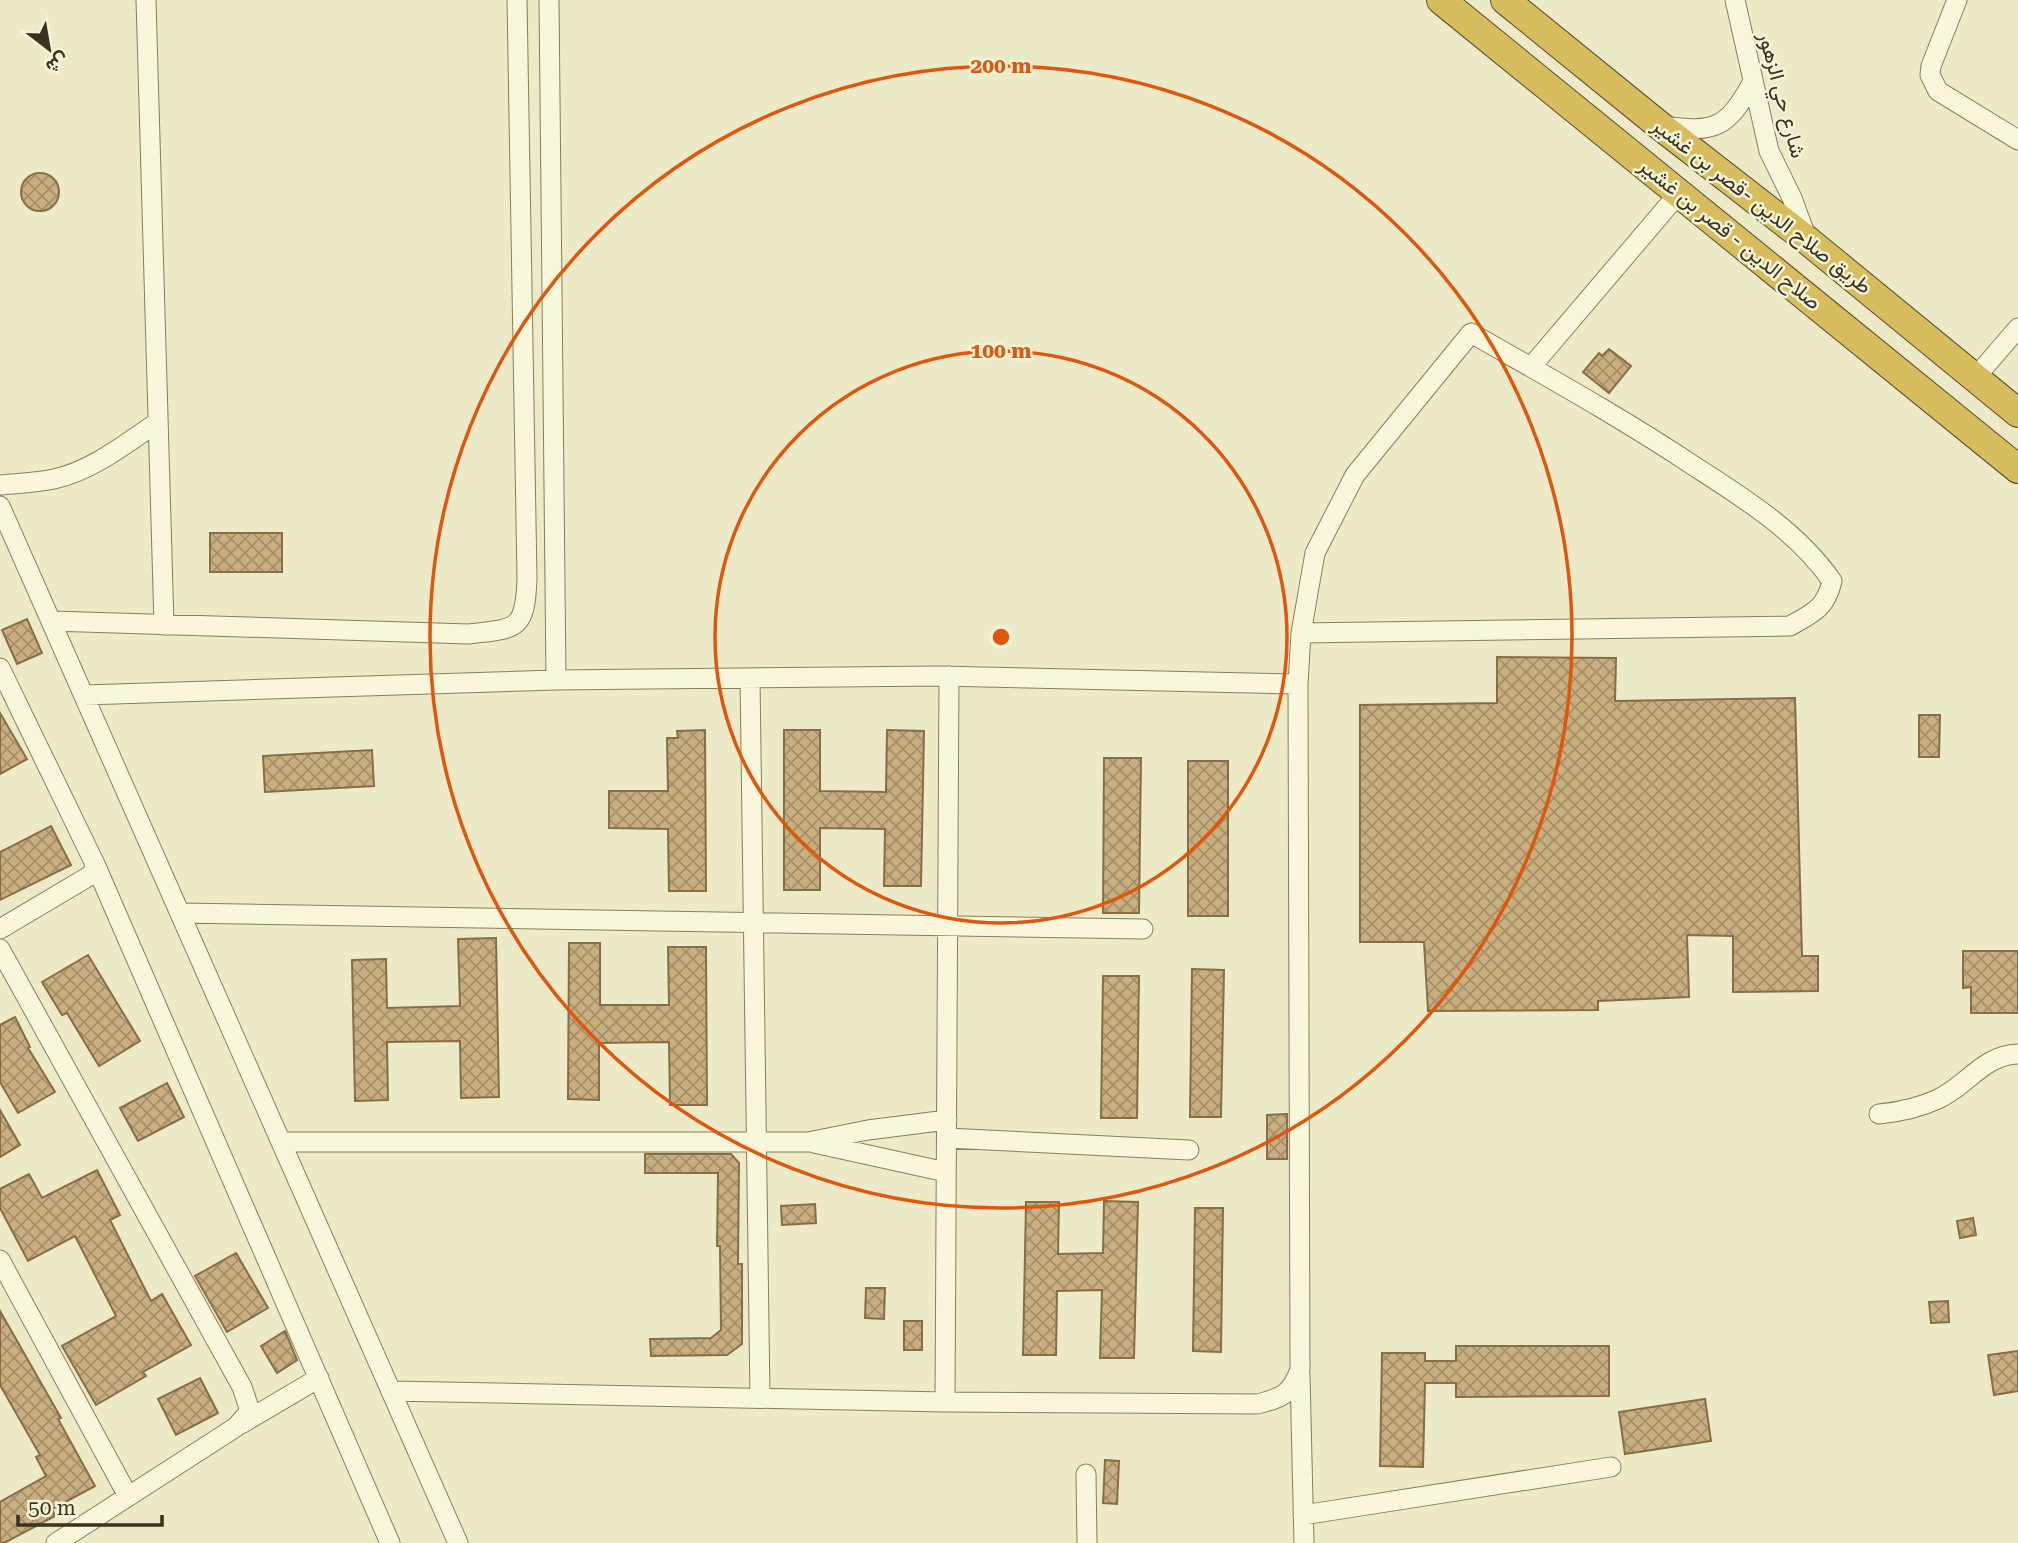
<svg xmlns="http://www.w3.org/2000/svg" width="2018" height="1543" viewBox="0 0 2018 1543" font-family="'Roboto Serif',Vazirmatn,serif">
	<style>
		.building { fill: url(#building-cross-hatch); stroke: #866e45; stroke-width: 2 }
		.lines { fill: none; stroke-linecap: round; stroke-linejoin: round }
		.minor-casing { stroke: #887e5e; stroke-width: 21 }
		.highway-casing { stroke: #574b31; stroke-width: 30 }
		.minor { stroke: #f8f6db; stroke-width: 19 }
		.highway { stroke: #d7bd5e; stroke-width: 28 }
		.ring { fill: none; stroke: #df570d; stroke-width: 3.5 }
		.labels { text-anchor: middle; stroke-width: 5; stroke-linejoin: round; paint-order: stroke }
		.street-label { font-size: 21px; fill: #393221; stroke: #f5f3d7 }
		.centre { fill: #df570d; stroke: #f5f3d7; stroke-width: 3.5 }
		.ring-label { font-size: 21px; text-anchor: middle; font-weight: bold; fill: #df570d; stroke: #f5f3d7; stroke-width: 5; stroke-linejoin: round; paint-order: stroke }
	</style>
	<defs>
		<pattern id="building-cross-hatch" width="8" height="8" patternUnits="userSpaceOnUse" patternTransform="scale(1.75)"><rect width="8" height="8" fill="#c9af80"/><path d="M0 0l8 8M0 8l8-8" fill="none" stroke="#a48f68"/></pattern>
	</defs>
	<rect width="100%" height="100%" fill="#edeac8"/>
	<path class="building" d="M21 192a19 19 0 1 1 38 0a19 19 0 1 1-38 0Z
		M1609 349 1631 366 1609 393 1583 372 1599 353 1602 356Z
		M210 533H282V572H210Z
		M27 619 42 653 17 664 2 630Z
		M1497 657 1616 658 1615 701 1795 698 1802 956H1818V991L1733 992V936L1687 935 1689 997 1598 1001V1010L1428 1011 1424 942H1360V705L1497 703Z
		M0 713 27 759 0 774Z
		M1919 715H1940L1939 757H1919Z
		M705 730 706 891H669L668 829 609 828V791H668L667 738H678L677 731Z
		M784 730H820V791L886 792 887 730 924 731 921 886H884L885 829 820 828V890H784Z
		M372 750 374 786 265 792 263 756Z
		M1104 758H1141L1139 913H1103Z
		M1188 761H1228V916H1188Z
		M51 826 71 865 0 900V852Z
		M496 938 499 1097 461 1098 460 1041 387 1042 388 1100 355 1101 352 960 386 959 387 1008 460 1006 458 939Z
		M569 943H600V1005H669L668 947H706L707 1105H670L669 1042 599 1043V1100L568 1099Z
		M1963 951H2018V1013H1971V987L1963 988Z
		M88 955 140 1041 99 1066 67 1013 62 1015 42 982Z
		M1192 969 1224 970 1221 1117H1190Z
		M1103 976H1139L1137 1118H1101Z
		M15 1017 30 1047 28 1048 55 1092 18 1113 0 1082V1025Z
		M167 1083 184 1117 138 1141 120 1108Z
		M0 1110 20 1145 0 1157Z
		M1287 1114V1159H1267V1115Z
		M645 1154H731L739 1163 738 1264H742V1344L727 1355 651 1356 650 1339 711 1338 721 1330 720 1246H717L718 1173H645Z
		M97 1170 120 1215 110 1220 151 1301 162 1294 191 1345 143 1372 146 1376 96 1405 62 1346 116 1316 75 1236 28 1261 0 1208V1189L29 1174 42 1198Z
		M1104 1201 1138 1202 1134 1358H1100L1102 1290 1057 1291 1056 1355H1023L1026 1202H1059L1058 1254 1103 1253Z
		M815 1204 816 1223 782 1225 781 1206Z
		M1195 1208H1223L1221 1352 1193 1351Z
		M1973 1218 1976 1235 1960 1238 1957 1221Z
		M236 1253 268 1308 227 1332 195 1276Z
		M866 1288H885L884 1319 865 1318Z
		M1948 1301 1949 1322 1931 1323 1929 1302Z
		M0 1311 61 1418 58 1419 95 1486 52 1509 55 1516 4 1543H0V1502L46 1476 36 1457 40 1455 0 1385Z
		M904 1321H922V1350H904Z
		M285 1331 297 1360 277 1373 261 1346Z
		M1456 1346H1609V1396L1456 1397V1383H1425L1423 1467 1380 1466 1382 1353H1425V1361H1456Z
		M2018 1351V1391L1994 1395 1988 1355Z
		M200 1378 218 1413 176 1435 158 1399Z
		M1705 1399 1711 1441 1625 1454 1619 1412Z
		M1105 1460 1119 1461 1117 1504 1103 1503Z"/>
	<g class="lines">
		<g class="minor-casing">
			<path id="minor" d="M146 0 164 625
				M549 0 556 680
				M1735 0 1769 151 1792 198 1807 239
				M1957 0 1931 66 1930 75 1938 91 2018 140
				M1663 126C1714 133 1727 129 1752 83
				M1531 367 1679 193
				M1975 378 2018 328
				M0 485C18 483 36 483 54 479 92 471 126 443 158 422
				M0 506 458 1543
				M51 621 469 634C516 628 525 632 527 579L517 0
				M0 668 95 864 93 873 86 878 0 929
				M750 678 760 1398
				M84 695 556 680 938 676 1298 684
				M95 864 390 1543
				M180 913 1143 929
				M0 949 242 1387 250 1411 236 1427 56 1543
				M1879 1114C1899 1112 1919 1108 1938 1099 1967 1086 1983 1055 2018 1054
				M947 1138 1189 1150
				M281 1142H808L868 1130 947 1120
				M814 1143 946 1172
				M0 1260 128 1496
				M1300 1375 1304 1543
				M391 1391 945 1402 1258 1404C1283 1397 1290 1395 1300 1370L1298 684 1301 633 1315 553 1355 475 1471 333C1546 376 1622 418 1694 466 1745 499 1797 531 1832 581 1826 608 1813 613 1790 626L1301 633
				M945 1402 949 676
				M241 1424 319 1378
				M1086 1474 1087 1543
				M1303 1515 1611 1467"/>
		</g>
		<g class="highway-casing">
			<path id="highway" d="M1441 0 2018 469
				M1505 0 1659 125 1807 240 2018 413"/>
		</g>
		<use href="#minor" class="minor"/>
		<use href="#highway" class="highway"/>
	</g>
	<g class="ring">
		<circle cx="1001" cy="637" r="286"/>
		<circle cx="1001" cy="637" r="571"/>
	</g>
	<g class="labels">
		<g class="street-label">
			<text transform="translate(1782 95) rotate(75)" y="7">شارع حي الزهور</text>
			<text transform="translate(1762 206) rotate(38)" y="7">طريق صلاح الدين -قصر بن غشير</text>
			<text transform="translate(1730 234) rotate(39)" y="7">صلاح الدين - قصر بن غشير</text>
		</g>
	</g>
	<circle cx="1001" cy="637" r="10" class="centre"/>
	<g class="ring-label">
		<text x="1001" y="73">200 m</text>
		<text x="1001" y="358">100 m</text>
	</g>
	<g transform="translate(49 49) rotate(149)" stroke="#f5f3d7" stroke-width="5" paint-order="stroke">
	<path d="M0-5L12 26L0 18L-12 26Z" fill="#393221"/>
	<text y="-10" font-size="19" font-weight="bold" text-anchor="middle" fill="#393221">ش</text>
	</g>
	<path d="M18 1515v10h144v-10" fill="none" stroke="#393221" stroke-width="3.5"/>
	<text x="28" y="1515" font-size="21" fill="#393221" stroke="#f5f3d7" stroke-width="5" paint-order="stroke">50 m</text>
</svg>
